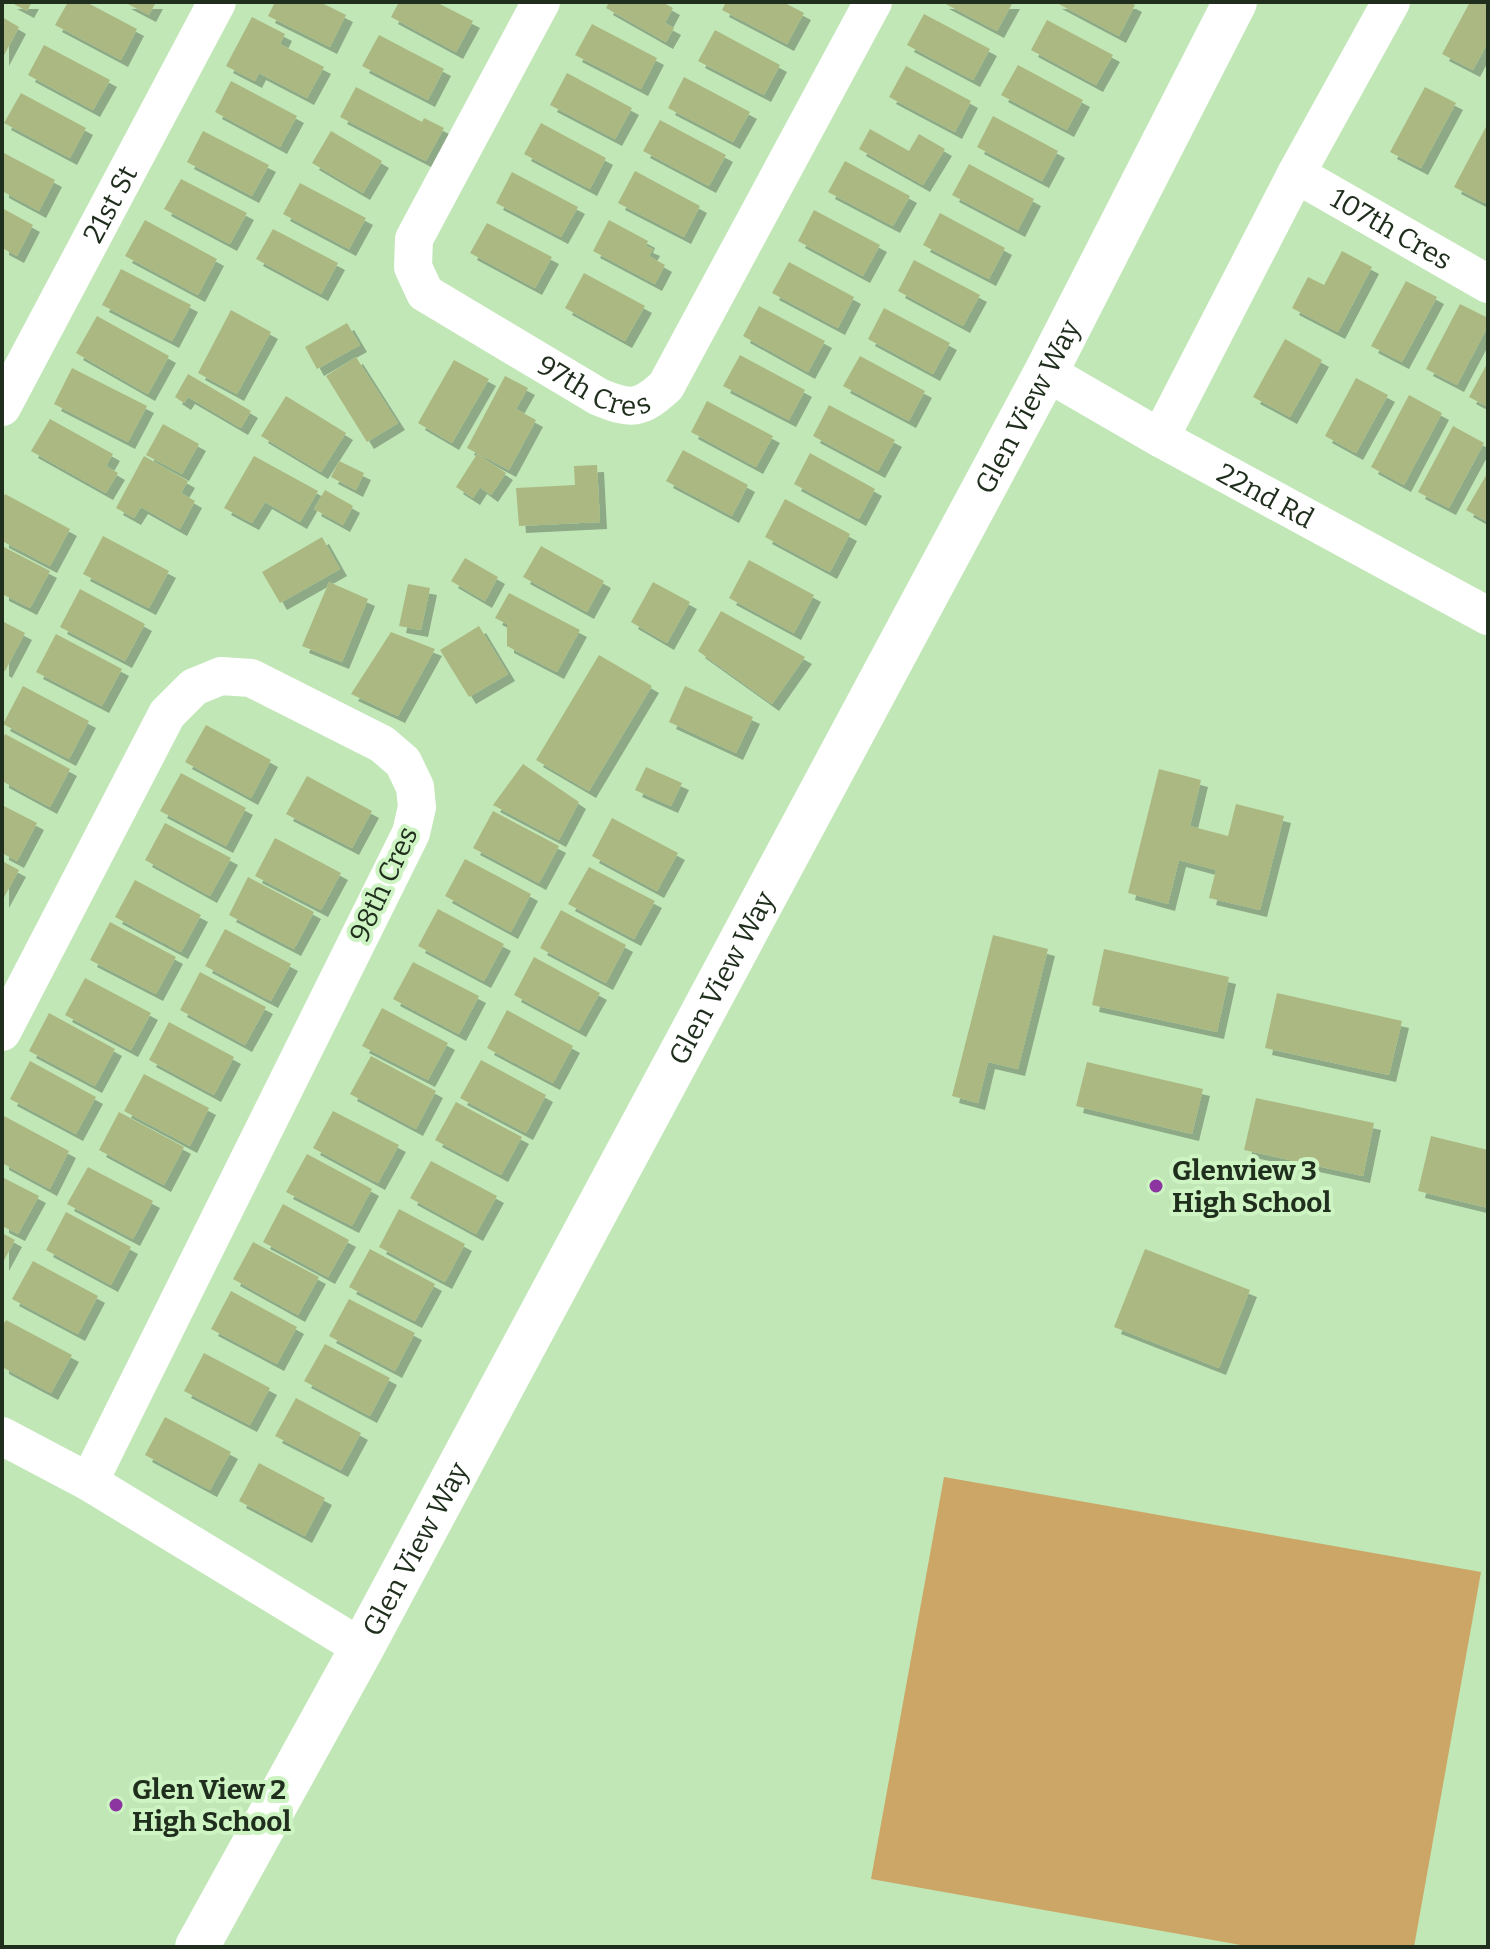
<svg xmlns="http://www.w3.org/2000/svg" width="1490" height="1949" viewBox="0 0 1490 1949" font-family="Bitter,serif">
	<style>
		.green { fill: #cca666 }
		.building { fill: #abb881; filter: url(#shadow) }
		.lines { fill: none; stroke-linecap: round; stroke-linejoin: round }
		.street { stroke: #fff; stroke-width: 38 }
		.secondary { stroke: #fff; stroke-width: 44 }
		.poi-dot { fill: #8c35a1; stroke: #cef4c3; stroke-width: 3 }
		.labels { text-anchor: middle; stroke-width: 8; stroke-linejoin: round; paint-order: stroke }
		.street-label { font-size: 28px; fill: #202f1d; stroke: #cef4c3 }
		.poi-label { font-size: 28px; font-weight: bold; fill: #202f1d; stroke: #cef4c3; text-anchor: start }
	</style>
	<defs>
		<filter id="shadow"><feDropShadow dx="7" dy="7" stdDeviation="0" flood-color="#0004"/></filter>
	</defs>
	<rect width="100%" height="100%" fill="#c1e7b7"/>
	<path class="green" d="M944 1477 1481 1572 1414 1947H1252L871 1879Z"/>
	<path class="building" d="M10 2H32L27 11Z
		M68 2H86L137 29 121 60 55 25Z
		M124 2H156L149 15Z
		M275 2H320L346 15 330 47 268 16Z
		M399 2H436L473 21 456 52 391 17Z
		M609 2H662L673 8 665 23 674 28 666 42 606 8Z
		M726 2H783L804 13 787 44 722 10Z
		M942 2H1013L997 31Z
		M1055 2H1129L1135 5 1119 36Z
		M1470 2H1488V42L1473 70 1442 54Z
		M924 14 990 49 973 80 907 45Z
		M2 17 19 27 2 59Z
		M252 17 285 34 280 44 324 67 307 98 259 73 255 81 226 66Z
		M1047 20 1113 55 1096 85 1031 50Z
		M592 24 657 58 641 89 575 55Z
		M715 30 780 65 764 95 698 61Z
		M379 35 444 69 428 100 362 66Z
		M44 45 110 80 93 110 28 75Z
		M1018 65 1083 100 1067 130 1001 95Z
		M906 66 971 101 955 132 889 97Z
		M567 73 632 108 615 139 550 105Z
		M684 77 750 112 733 142 668 108Z
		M231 81 297 116 280 147 215 112Z
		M356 87 422 122 424 118 444 128 426 161 340 117Z
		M1425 87 1456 103 1421 168 1390 152Z
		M21 93 86 128 70 158 4 123Z
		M993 116 1058 151 1042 181 977 147Z
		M660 120 726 155 709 186 643 151Z
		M541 123 606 158 590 189 524 154Z
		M1488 123V197L1485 203 1454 187Z
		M870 129 909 151 919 134 945 149 923 185 859 149Z
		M203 131 269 165 252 196 187 162Z
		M331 131 382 161 363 193 312 163Z
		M2 152 55 180 39 211 2 191Z
		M845 161 910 196 893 226 828 192Z
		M969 164 1034 199 1018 230 952 195Z
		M635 171 700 206 684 237 618 203Z
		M512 172 578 207 561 237 496 203Z
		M181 179 247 213 230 244 164 209Z
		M300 183 366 218 349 249 283 214Z
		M2 208 33 225 17 256 2 248Z
		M814 210 880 245 863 276 798 241Z
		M940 213 1005 248 989 279 923 245Z
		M145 220 217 259 198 295 125 256Z
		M609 220 648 241 646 246 653 249 649 256 665 265 655 284 593 251Z
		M487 223 552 257 535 288 470 253Z
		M273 229 338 263 321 294 256 259Z
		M1342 251 1372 267 1338 332 1292 308 1308 277 1324 285Z
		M914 260 980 295 963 326 898 291Z
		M789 262 854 297 838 328 772 293Z
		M121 269 191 305 172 341 102 305Z
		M584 273 645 306 625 341 565 308Z
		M1406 281 1437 297 1402 362 1371 346Z
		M1460 304 1488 318V326L1457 385 1426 369Z
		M759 306 825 341 808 372 743 336Z
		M884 308 950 343 933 374 868 339Z
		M231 310 271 332 237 394 198 373Z
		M97 316 169 356 148 394 76 353Z
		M347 323 360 345 317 369 305 347Z
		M1285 339 1322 360 1290 417 1253 397Z
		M740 355 805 390 789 420 723 386Z
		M860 356 925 391 909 421 843 386Z
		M356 357 398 423 367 442 326 376Z
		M454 360 489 379 452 443 418 423Z
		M1488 362V407L1469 397Z
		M72 368 147 406 128 442 54 404Z
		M188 374 251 411 241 428 188 397 184 403 175 397Z
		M505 376 528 388 516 409 536 420 509 470 467 448Z
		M1356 378 1388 395 1356 453 1325 436Z
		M1409 395 1442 413 1404 485 1371 467Z
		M286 396 346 433 321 472 261 436Z
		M707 401 773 436 756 467 691 432Z
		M829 405 895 440 878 471 813 436Z
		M50 419 113 454 106 466 118 473 106 493 31 451Z
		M163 424 199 444 182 474 146 455Z
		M1453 426 1484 443 1449 508 1418 492Z
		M683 450 748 485 732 516 666 481Z
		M810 453 875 489 859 519 794 484Z
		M477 454 506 473 491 495 480 487 473 498 456 487Z
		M144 456 188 481 181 493 195 501 180 529 141 507 134 518 116 508Z
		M254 456 318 491 300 522 265 502 252 523 224 508Z
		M339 461 364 473 356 490 331 477Z
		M597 465 600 522 519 526 516 488 575 485 574 466Z
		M1488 472V522L1466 510Z
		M325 490 353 506 343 525 314 509Z
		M5 494 70 529 50 566 2 541V499Z
		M785 499 850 534 830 572 765 537Z
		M103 536 169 571 149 608 83 574Z
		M322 537 340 569 280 603 262 572Z
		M2 546 50 571 30 608 2 594Z
		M541 546 604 581 587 612 523 577Z
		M465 558 498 577 485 601 451 581Z
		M749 560 814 595 794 633 729 598Z
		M329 582 368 599 342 662 302 646Z
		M653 582 690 602 667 643 631 622Z
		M408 584 430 588 421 630 399 626Z
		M80 589 145 624 125 661 60 627Z
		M509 593 580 630 557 672 507 646V624L495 618Z
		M721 611 805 657 772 704 698 651Z
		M2 621 25 633 5 671 2 669Z
		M479 626 508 674 469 697 440 650Z
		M391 632 435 649 398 716 351 694Z
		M56 634 122 669 102 706 36 672Z
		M599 655 652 686 589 791 536 760Z
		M23 686 89 721 69 759 3 724Z
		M685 686 753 717 736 753 669 722Z
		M206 725 271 760 251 798 185 762Z
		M5 734 70 769 50 807 2 781V740Z
		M523 764 579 802 559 840 493 805Z
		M646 767 682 783 671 806 635 790Z
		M1159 769 1201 780 1190 826 1228 836 1236 804 1284 816 1260 910 1209 898 1216 870 1179 860 1168 904 1128 893Z
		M181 773 246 808 226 846 160 811Z
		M307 776 372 811 352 848 286 814Z
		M2 805 37 823 17 861 2 853Z
		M493 811 559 846 539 883 473 848Z
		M612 818 678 853 657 891 592 856Z
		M165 823 231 858 210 896 145 860Z
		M275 838 341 873 321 910 255 876Z
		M465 859 531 894 511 932 445 896Z
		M2 861 19 870 2 901Z
		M589 867 655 901 634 939 568 904Z
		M248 877 314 912 294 949 229 915Z
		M135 880 201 915 181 952 115 917Z
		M438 909 504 944 484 981 418 946Z
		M561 910 626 945 606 983 540 948Z
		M110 922 176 957 156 994 90 960Z
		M225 929 291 964 271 1001 205 966Z
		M993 935 1048 949 1018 1069 988 1062 978 1103 952 1096Z
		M1104 949 1229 977 1217 1032 1092 1005Z
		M534 957 600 993 579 1030 514 995Z
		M413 962 479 996 459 1034 393 999Z
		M200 972 266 1007 245 1045 180 1010Z
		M85 978 151 1013 131 1050 65 1015Z
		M1277 993 1402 1021 1389 1075 1265 1048Z
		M382 1008 448 1043 428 1080 362 1046Z
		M507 1010 573 1046 553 1083 487 1048Z
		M49 1013 115 1049 95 1086 29 1051Z
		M169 1022 234 1057 214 1095 149 1060Z
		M371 1056 436 1091 416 1129 350 1094Z
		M481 1060 546 1095 526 1133 460 1098Z
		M30 1061 96 1097 76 1134 10 1099Z
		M1087 1062 1203 1089 1192 1134 1076 1106Z
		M144 1074 209 1108 190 1146 124 1111Z
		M1256 1098 1374 1123 1363 1176 1244 1150Z
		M456 1102 522 1137 501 1175 435 1140Z
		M333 1111 399 1145 378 1183 313 1148Z
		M119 1112 184 1147 164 1185 99 1150Z
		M4 1116 69 1151 50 1189 2 1163V1120Z
		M1431 1136 1488 1150V1208L1418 1191Z
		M307 1154 372 1189 352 1226 286 1192Z
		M431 1161 497 1196 476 1234 410 1198Z
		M88 1167 153 1201 133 1239 67 1204Z
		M2 1177 39 1196 18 1234 2 1226Z
		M283 1204 349 1240 328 1277 263 1242Z
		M399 1209 465 1244 445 1282 379 1247Z
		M66 1212 131 1247 111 1285 46 1250Z
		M2 1233 15 1240 2 1264Z
		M253 1242 319 1277 298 1315 233 1279Z
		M370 1249 435 1284 415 1321 349 1287Z
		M1145 1249 1250 1290 1219 1368 1114 1327Z
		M33 1261 98 1296 78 1334 12 1299Z
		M231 1291 297 1327 277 1364 211 1329Z
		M349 1299 415 1333 395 1371 329 1336Z
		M6 1320 72 1355 51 1393 2 1367V1327Z
		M325 1344 390 1378 370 1416 304 1381Z
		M204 1353 270 1388 250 1425 184 1391Z
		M296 1398 361 1433 341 1470 275 1436Z
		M165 1417 231 1452 210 1490 145 1455Z
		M259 1463 325 1498 305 1536 239 1501Z"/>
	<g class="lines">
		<g class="street">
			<path id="s1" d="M541 2 414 239 413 267 425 293 599 397C631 410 640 410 666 386L873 2"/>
			<path id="s2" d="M1296 174 1488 284"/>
			<path id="s3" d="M1046 372 1160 438 1488 616"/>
			<path id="s4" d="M2 407 217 2"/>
			<path d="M1160 438 1296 174 1391 2"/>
			<path d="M2 1032 167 714 194 687 221 676 251 678 382 744 403 762 415 787 417 807 411 833 89 1482"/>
			<path d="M2 1436 89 1482 362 1648"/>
		</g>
		<path class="secondary" id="s5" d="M197 1947 362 1648 1046 372 1235 2"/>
	</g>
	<g class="poi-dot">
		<circle cx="1156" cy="1186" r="8"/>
		<circle cx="116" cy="1805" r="8"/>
	</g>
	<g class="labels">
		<g class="street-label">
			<text dy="10" stroke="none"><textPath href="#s4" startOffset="230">21st St</textPath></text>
			<text dy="10" stroke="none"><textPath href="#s2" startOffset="110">107th Cres</textPath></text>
			<text dy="10" stroke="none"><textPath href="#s1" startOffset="520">97th Cres</textPath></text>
			<text dy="10" stroke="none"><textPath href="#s5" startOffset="1750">Glen View Way</textPath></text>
			<text dy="10" stroke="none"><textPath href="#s3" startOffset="252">22nd Rd</textPath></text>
			<text transform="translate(383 884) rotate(-65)" y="10">98th Cres</text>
			<text dy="10" stroke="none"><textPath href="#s5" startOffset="1102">Glen View Way</textPath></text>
			<text dy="10" stroke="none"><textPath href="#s5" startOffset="454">Glen View Way</textPath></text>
		</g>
		<g class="poi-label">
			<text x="1172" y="1180">Glenview 3<tspan x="1172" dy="32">High School</tspan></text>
			<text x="132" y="1799">Glen View 2<tspan x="132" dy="32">High School</tspan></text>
		</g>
	</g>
	<rect width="1490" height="1949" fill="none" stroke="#202f1d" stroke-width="8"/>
</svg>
